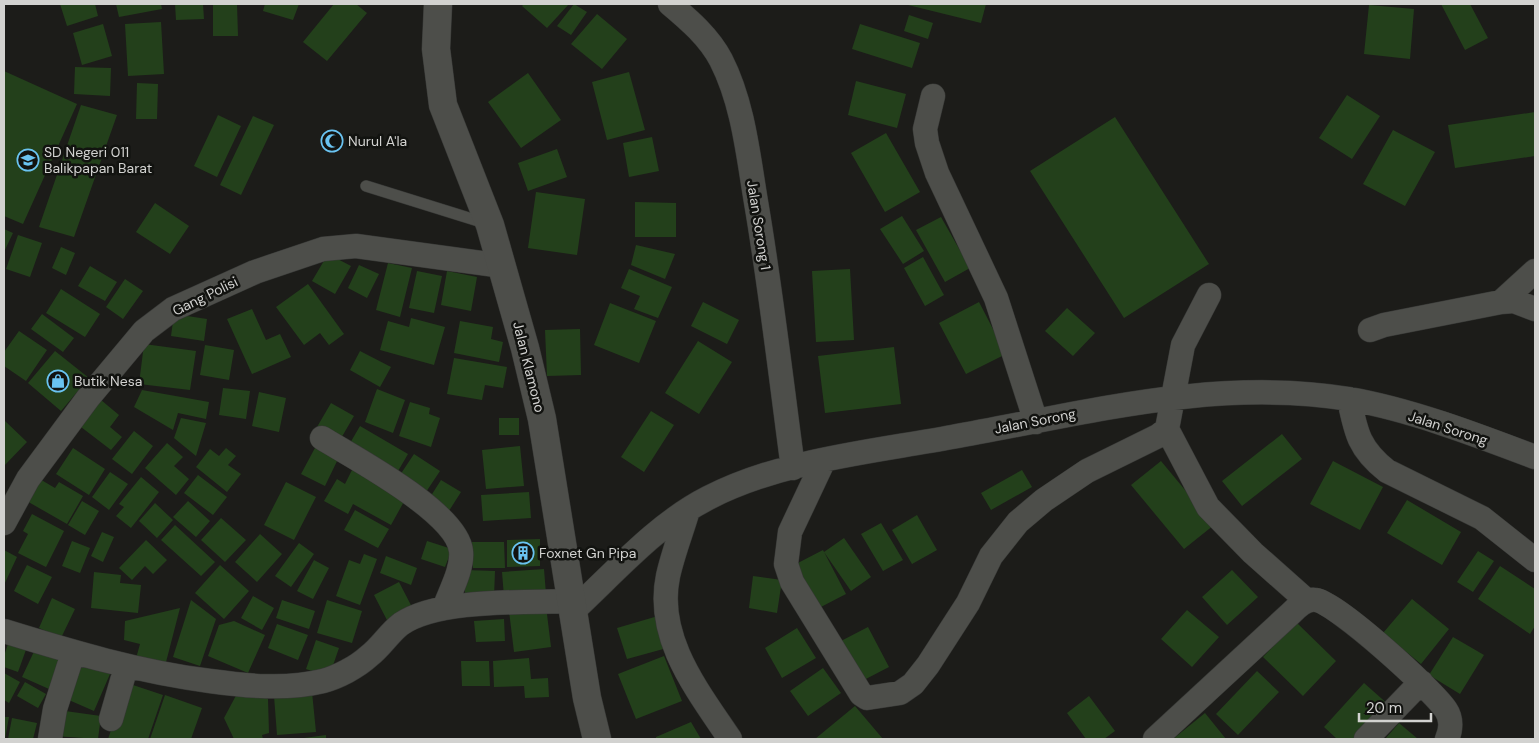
<svg xmlns="http://www.w3.org/2000/svg" width="1539" height="743" viewBox="0 0 1539 743" font-family="'DM Sans',sans-serif">
	<style>
		.building { fill: #23401b }
		.lines { fill: none; stroke-linecap: round; stroke-linejoin: round }
		.service-casing { stroke: #373836; stroke-width: 12 }
		.minor-casing { stroke: #373836; stroke-width: 25 }
		.secondary-casing { stroke: #373836; stroke-width: 29 }
		.service { stroke: #4d4e4a; stroke-width: 11 }
		.minor { stroke: #4d4e4a; stroke-width: 24 }
		.secondary { stroke: #4d4e4a; stroke-width: 28 }
		.labels { text-anchor: middle; stroke-width: 5; stroke-linejoin: round; paint-order: stroke }
		.poi-label { font-size: 14px; fill: #d2d2d0; stroke: #121310; text-anchor: start }
		.street-label { font-size: 14px; fill: #d2d2d0; stroke: #121310 }
	</style>
	<rect width="100%" height="100%" fill="#1c1c19"/>
	<path class="building" d="M60 4H95L98 16 67 26Z
		M116 4H161L162 9 119 17Z
		M175 4H203L204 19 176 20Z
		M213 4H237L238 36H213Z
		M265 4H299L293 20 263 11Z
		M334 4H356L367 13 327 61 303 42Z
		M524 4H569L547 28 522 6Z
		M574 4 587 12 571 35 557 26Z
		M904 4H986L981 23Z
		M1441 4H1470L1488 38 1465 50Z
		M1369 5 1414 9 1410 59 1364 54Z
		M597 14 627 39 602 69 571 44Z
		M909 15 933 23 928 39 904 31Z
		M161 22 164 74 128 76 125 24Z
		M103 24 112 56 82 65 73 33Z
		M860 24 920 43 912 68 852 49Z
		M75 67 111 68 110 96 74 94Z
		M4 71 77 104 23 224 4 216Z
		M629 72 645 130 607 140 592 82Z
		M528 73 561 120 521 148 488 102Z
		M856 81 906 94 897 128 848 115Z
		M137 83 158 84 157 119H136Z
		M1347 95 1380 116 1352 159 1319 138Z
		M81 105 117 115 74 237 39 227Z
		M1535 112V156L1455 168 1448 125Z
		M218 115 241 126 217 177 194 166Z
		M253 116 274 125 241 195 220 185Z
		M1115 117 1209 264 1124 318 1030 171Z
		M1393 130 1435 152 1405 206 1363 184Z
		M886 133 920 192 885 212 851 153Z
		M652 137 659 171 629 177 623 143Z
		M557 149 567 177 528 191 518 163Z
		M536 192 585 199 577 255 528 248Z
		M635 202 676 203V237H635Z
		M155 203 189 226 170 254 136 232Z
		M902 216 924 251 903 264 880 229Z
		M941 217 970 268 945 282 916 230Z
		M4 229 13 233 4 252Z
		M18 235 42 243 30 277 6 269Z
		M636 245 675 254 665 279 631 265Z
		M61 247 75 253 66 275 52 268Z
		M328 254 351 266 335 294 312 281Z
		M923 257 944 295 925 306 904 268Z
		M388 263 412 268 400 317 376 310Z
		M359 265 379 274 367 298 348 288Z
		M90 266 117 282 105 301 78 286Z
		M629 269 672 287 658 318 634 309 640 296 621 288Z
		M850 269 854 340 816 342 812 271Z
		M417 271 442 276 434 313 409 308Z
		M447 271 477 277 471 311 441 305Z
		M125 279 143 291 123 319 106 307Z
		M308 284 344 334 329 345 320 333 304 345 276 307Z
		M61 289 100 314 85 337 46 313Z
		M703 302 739 320 727 344 691 326Z
		M979 302 1006 354 966 374 939 323Z
		M610 303 656 321 639 363 594 345Z
		M1067 308 1095 333 1073 356 1045 331Z
		M252 309 266 340 280 334 291 357 252 374 227 319Z
		M42 314 74 338 63 352 31 329Z
		M174 314 207 319 204 341 171 336Z
		M411 318 445 327 434 365 380 350 388 321 409 327Z
		M460 321 493 327 491 339 503 342 499 362 454 353Z
		M580 329 581 375 547 376 545 330Z
		M19 331 47 350 26 381 4 366V352Z
		M698 341 732 362 699 414 665 393Z
		M144 344 196 351 190 390 139 384Z
		M205 345 234 350 229 380 200 375Z
		M894 347 901 404 825 413 818 356Z
		M55 351 89 378 61 411 28 383Z
		M360 351 391 367 380 387 350 370Z
		M454 358 507 367 503 388 485 385 482 400 447 394Z
		M223 388 250 391 246 419 219 415Z
		M377 389 405 400 393 433 365 422Z
		M142 390 209 402 206 419 178 413 173 430 134 407Z
		M259 392 286 398 279 432 252 426Z
		M101 400 119 415 110 427 122 437 111 450 81 427Z
		M410 402 430 408 429 414 440 418 431 447 399 436Z
		M331 403 354 416 340 440 317 427Z
		M651 411 674 425 644 472 621 457Z
		M181 418 206 423 196 456 174 438Z
		M499 418H519V435H499Z
		M4 420 27 442 4 466Z
		M360 426 408 454 394 478 346 450Z
		M134 431 153 446 132 474 112 459Z
		M1282 434 1302 459 1242 506 1222 481Z
		M167 443 183 457 174 466 189 479 176 495 145 468Z
		M316 446 339 457 325 486 301 474Z
		M520 446 524 486 486 489 482 450Z
		M73 448 105 469 89 495 56 474Z
		M226 448 236 456 228 465 241 474 227 492 196 467 210 449 219 456Z
		M414 454 440 471 424 495 398 478Z
		M1161 461 1214 525 1184 549 1131 485Z
		M1333 461 1383 487 1360 530 1310 504Z
		M353 468 406 498 391 525 353 504 348 514 324 501 337 479 345 484Z
		M1022 470 1032 487 991 510 981 493Z
		M110 472 128 484 109 510 92 497Z
		M198 475 227 497 213 515 184 493Z
		M141 477 159 492 131 528 116 516 124 507 119 504Z
		M38 478 55 488 59 482 83 496 67 524 25 500Z
		M441 480 461 492 447 514 427 502Z
		M286 482 316 497 294 540 264 525Z
		M529 492 531 518 483 521 481 495Z
		M1407 500 1461 532 1442 565 1387 533Z
		M82 501 99 511 85 535 68 525Z
		M188 501 210 521 196 537 173 517Z
		M155 503 173 520 157 538 139 521Z
		M355 510 389 529 378 548 344 530Z
		M32 514 64 531 46 567 18 553 28 534 23 531Z
		M917 515 937 550 912 564 892 530Z
		M221 518 246 540 225 562 201 540Z
		M881 523 903 560 883 571 861 534Z
		M175 525 215 562 201 576 161 540Z
		M102 532 114 537 103 562 91 556Z
		M260 534 282 554 257 582 235 562Z
		M844 538 871 577 851 591 824 552Z
		M540 539V566L507 567V540Z
		M146 540 167 560 153 574 145 566 132 580 119 568Z
		M72 541 90 548 80 573 62 566Z
		M427 541 452 549 445 567 421 559Z
		M472 542H504L505 568H473Z
		M299 543 314 554 291 587 275 576Z
		M4 550 17 557 4 585Z
		M823 550 846 594 817 609 794 565Z
		M1478 551 1494 561 1473 592 1457 582Z
		M364 554 377 559 360 605 336 596 349 560 360 564Z
		M386 556 417 568 411 585 380 573Z
		M314 560 329 568 313 599 297 591Z
		M27 565 52 577 38 604 14 591Z
		M220 565 249 591 224 619 195 593Z
		M1500 566 1535 589V626L1530 634 1478 599Z
		M544 569 546 594 504 597 502 572Z
		M465 570 495 571 494 597 465 596Z
		M1232 570 1258 597 1227 625 1202 597Z
		M94 572 121 575 120 583 141 585 138 613 91 608Z
		M753 576 782 580 777 613 749 608Z
		M399 582 414 611 389 624 374 595Z
		M253 596 274 608 262 630 241 618Z
		M52 598 75 609 61 638 39 628Z
		M1412 599 1449 629 1421 664 1383 633Z
		M191 600 216 619 200 666 173 657Z
		M282 600 315 611 309 629 276 618Z
		M327 600 362 611 352 643 317 633Z
		M546 606 551 647 514 652 509 611Z
		M180 608 165 666 135 662 140 644 124 640 125 621Z
		M1187 610 1219 637 1192 667 1161 639Z
		M658 616 667 648 627 659 617 628Z
		M504 619 505 641 476 642 474 621Z
		M234 621 265 635 248 673 208 656 219 625Z
		M1296 622 1336 661 1303 696 1263 657Z
		M277 624 308 635 298 660 268 648Z
		M868 627 889 667 860 682 839 642Z
		M797 628 816 658 782 678 765 648Z
		M1453 637 1484 655 1460 694 1429 675Z
		M316 640 339 648 329 677 306 669Z
		M9 641 27 647 18 672 4 667V656Z
		M38 643 65 655 49 689 22 677Z
		M664 656 682 701 636 719 618 674Z
		M529 658 531 679 548 678 549 697 525 698 524 686 494 687 493 661Z
		M78 660 110 674 94 711 62 697Z
		M461 661H489L490 686H462Z
		M823 668 841 693 808 716 790 691Z
		M1257 671 1279 692 1238 735 1216 714Z
		M4 673 20 682 9 703 4 700Z
		M25 682 46 694 38 708 17 696Z
		M127 683 163 695 148 739H108Z
		M1364 683 1390 706 1358 739H1337L1324 727Z
		M240 688 268 699 269 733 262 735 263 739H234L224 718Z
		M312 692 316 732 277 735 274 696Z
		M165 695 202 708 191 739H150Z
		M1089 696 1115 731 1104 739H1086L1067 713Z
		M855 706 883 739H815Z
		M58 710 101 716 98 739 54 736Z
		M1205 713 1226 739H1173Z
		M4 717H9L5 739H4Z
		M12 718 37 723 33 739H8Z
		M691 722 701 739H656V737Z
		M1399 723 1418 739H1385Z
		M326 735V739H304V738Z"/>
	<g class="lines">
		<g class="service-casing">
			<path id="service" d="M366 186 488 224"/>
		</g>
		<g class="minor-casing">
			<path id="minor" d="M670 4C689 20 709 37 721 60 743 103 748 154 756 202 771 290 781 379 793 468
				M933 96 925 129 927 143 937 173 996 298 1036 422
				M1501 302 1535 271
				M1370 330 1384 325 1501 302 1514 301 1535 309
				M1349 399C1356 433 1359 449 1387 471L1482 518 1535 560
				M1167 429 1208 507 1253 553 1306 600
				M322 438C354 458 457 512 461 551 463 568 451 590 445 606
				M824 460 790 532 786 564 792 582 861 694 867 698 900 693 913 684 928 665 968 603 991 556 1018 522 1044 500 1087 471 1158 436 1167 429 1183 345 1209 295
				M688 510C682 531 673 553 668 576 655 638 698 691 730 739
				M4 523 28 479 88 398 144 331 173 309 255 272 323 249 356 246 503 266
				M574 610C616 571 657 524 708 498 782 460 871 452 952 437 1083 414 1214 377 1349 399 1409 409 1477 435 1535 457
				M4 631C72 652 139 672 210 681 247 686 286 690 323 681 338 677 357 667 369 656 381 647 389 633 401 624 439 598 526 603 572 601
				M111 719 126 667
				M50 739 55 709 73 653
				M1155 739 1288 616C1296 609 1304 598 1316 600 1337 603 1433 690 1446 710 1452 719 1451 730 1447 739
				M1366 739 1421 682"/>
		</g>
		<g class="secondary-casing">
			<path id="secondary" d="M438 4 436 49 443 105 490 225 525 348 542 419 587 698 597 739"/>
		</g>
		<use href="#service" class="service"/>
		<use href="#minor" class="minor"/>
		<use href="#secondary" class="secondary"/>
	</g>
	<defs>
		<g id="mosque-ring" transform="scale(1.125)"><circle r="9.5" fill="#121310" stroke="#6ac3f1" stroke-width="1.5"/><path d="M3.5-4.9A6 6 0 1 0 3.5 4.9A5 5 0 1 1 3.5-4.9Z" fill="#6ac3f1"/></g>
		<g id="school-ring" transform="scale(1.125)"><circle r="9.5" fill="#121310" stroke="#6ac3f1" stroke-width="1.5"/><path d="M0-5L7-2L0 1L-7-2ZM-4 1L0 2.5L4 1V4Q0 6-4 4Z" fill="#6ac3f1"/></g>
		<g id="shop-ring" transform="scale(1.125)"><circle r="9.5" fill="#121310" stroke="#6ac3f1" stroke-width="1.5"/><path d="M-5-2.5h2.3a2.7 3.5 0 0 1 5.4 0H5L5.5 6h-11ZM-1.5-2.5h3a1.5 2.3 0 0 0-3 0Z" fill="#6ac3f1"/></g>
		<g id="building-ring" transform="scale(1.125)"><circle r="9.5" fill="#121310" stroke="#6ac3f1" stroke-width="1.5"/><path d="M-4-6H4V6H1V3H-1V6H-4ZM-2.5-4.3h1.7v1.8h-1.7ZM.8-4.3h1.7v1.8H.8ZM-2.5-1h1.7V.8h-1.7ZM.8-1h1.7V.8H.8Z" fill="#6ac3f1"/></g>
	</defs>
	<g fill-rule="evenodd">
		<use href="#mosque-ring" x="332" y="141"/>
		<use href="#school-ring" x="28" y="160"/>
		<use href="#shop-ring" x="58" y="381"/>
		<use href="#building-ring" x="523" y="553"/>
	</g>
	<g class="labels">
		<g class="poi-label">
			<text x="348" y="146">Nurul A'la</text>
			<text x="44" y="157">SD Negeri 011<tspan x="44" dy="16">Balikpapan Barat</tspan></text>
			<text x="74" y="386">Butik Nesa</text>
			<text x="539" y="558">Foxnet Gn Pipa</text>
		</g>
		<g class="street-label">
			<text transform="translate(759 225) rotate(81)" y="5">Jalan Sorong 1</text>
			<text transform="translate(205 296) rotate(-26)" y="5">Gang Polisi</text>
			<text transform="translate(529 367) rotate(76)" y="5">Jalan Klamono</text>
			<text transform="translate(1035 421) rotate(-11)" y="5">Jalan Sorong</text>
			<text transform="translate(1448 428) rotate(18)" y="5">Jalan Sorong</text>
		</g>
	</g>
	<rect width="1539" height="743" fill="none" stroke="#d2d2d0" stroke-width="10"/>
	<path d="M1359 713v8h72v-8" fill="none" stroke="#d2d2d0" stroke-width="2.5"/>
	<text x="1366" y="713" font-size="15" fill="#d2d2d0" stroke="#121310" stroke-width="4" paint-order="stroke">20 m</text>
</svg>
